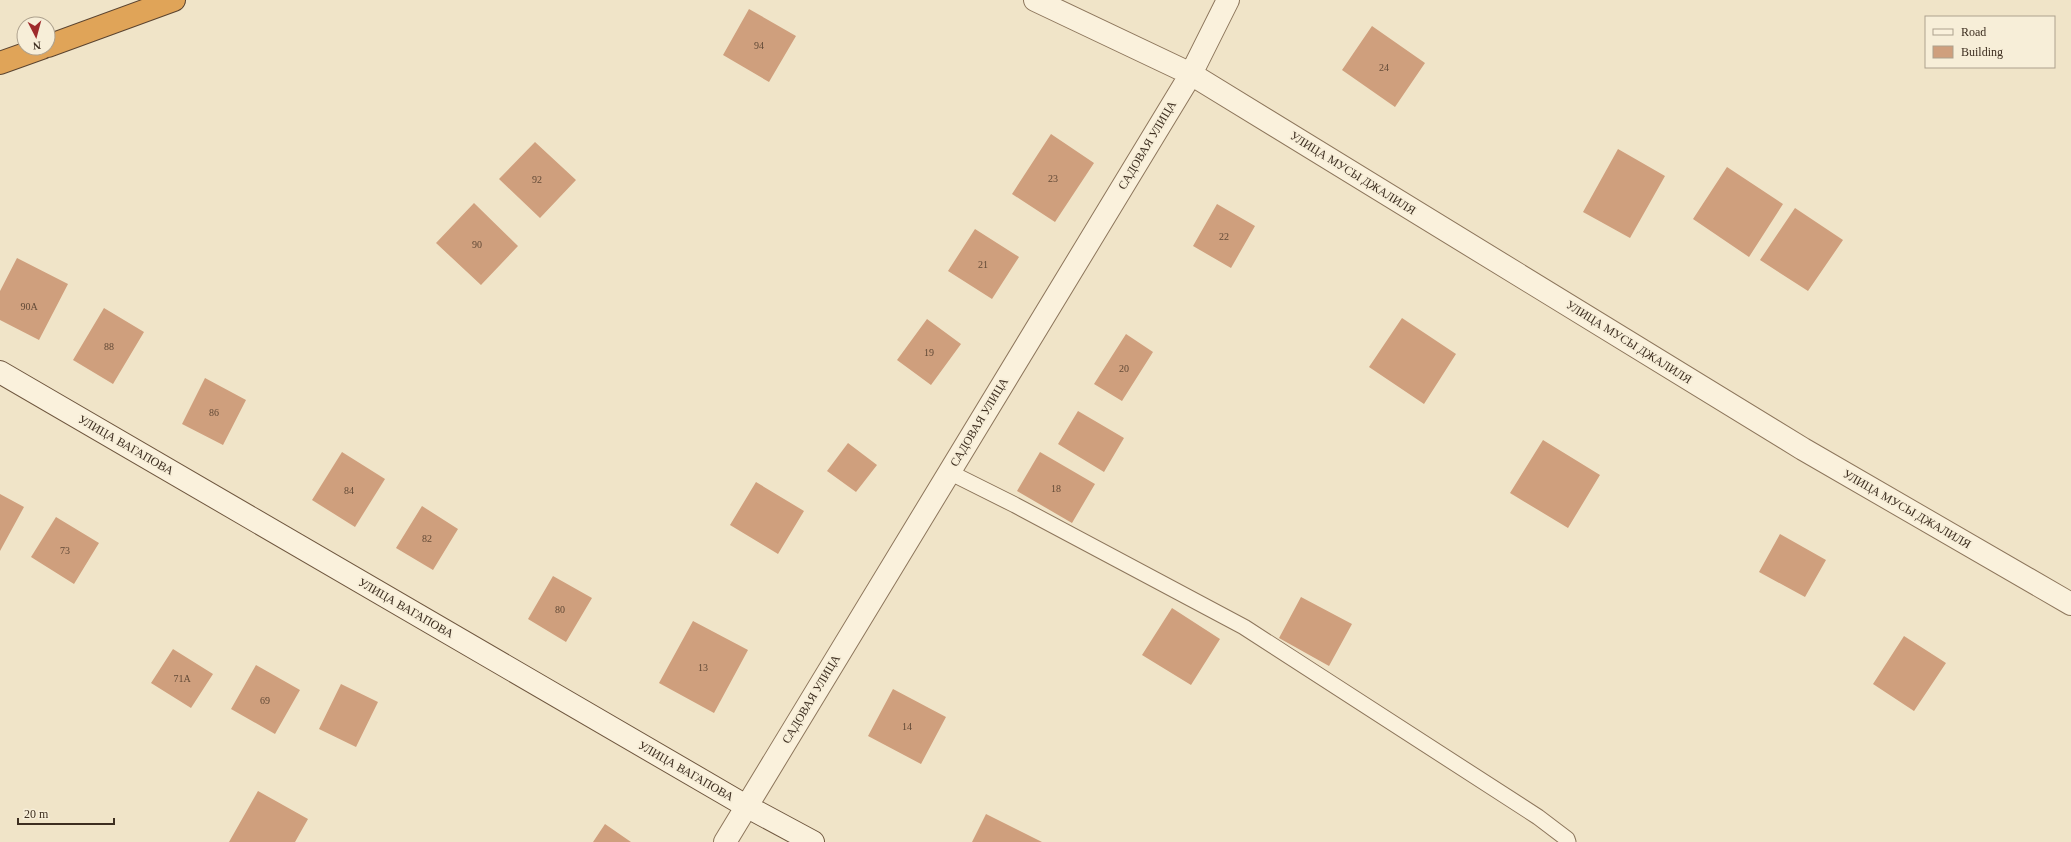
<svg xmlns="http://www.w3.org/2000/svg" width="2071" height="842" viewBox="0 0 2071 842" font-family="Georgia,serif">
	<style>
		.building { fill: #cf9f7d }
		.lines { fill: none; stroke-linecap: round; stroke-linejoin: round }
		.lane-casing { stroke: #8d765c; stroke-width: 17 }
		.street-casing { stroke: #8d765c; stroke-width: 24 }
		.secondary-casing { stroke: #6f573f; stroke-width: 24 }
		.highway-casing { stroke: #5b4430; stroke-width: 24 }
		.lane { stroke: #faf1dc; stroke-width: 15 }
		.street { stroke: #faf1dc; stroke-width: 22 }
		.secondary { stroke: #faf1dc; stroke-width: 22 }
		.highway { stroke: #e0a458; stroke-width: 22 }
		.labels { text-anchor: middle; stroke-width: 3.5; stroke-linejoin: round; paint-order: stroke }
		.number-label { font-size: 10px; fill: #624a37 }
		.street-label { font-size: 12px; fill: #3d2e20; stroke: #f7eed8 }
	</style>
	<rect width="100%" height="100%" fill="#f0e4c8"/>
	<path class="building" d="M749 9 796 36 769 82 723 55Z
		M1372 26 1425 63 1395 107 1342 70Z
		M1051 134 1094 163 1055 222 1012 194Z
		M535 142 576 180 540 218 499 179Z
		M1618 149 1665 176 1630 238 1583 212Z
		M1727 167 1783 204 1749 257 1693 219Z
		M474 203 518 246 481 285 436 243Z
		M1217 204 1255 226 1231 268 1193 246Z
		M1795 208 1843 240 1808 291 1760 260Z
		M975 229 1019 257 992 299 948 271Z
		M17 258 68 284 39 340 0 320V291Z
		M104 308 144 332 113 384 73 360Z
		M1402 318 1456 354 1424 404 1369 367Z
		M927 319 961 344 931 385 897 360Z
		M1126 334 1153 352 1122 401 1094 384Z
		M205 378 246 400 223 445 182 424Z
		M1078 411 1124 438 1104 472 1058 444Z
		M1543 440 1600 475 1568 528 1510 493Z
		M848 443 877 465 856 492 827 471Z
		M342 452 385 479 355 527 312 500Z
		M1040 452 1095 484 1072 523 1017 491Z
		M756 482 804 511 778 554 730 525Z
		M0 494 24 507 0 551Z
		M422 506 458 529 433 570 396 548Z
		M56 517 99 543 74 584 31 557Z
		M1780 534 1826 560 1805 597 1759 572Z
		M553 576 592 598 566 642 528 619Z
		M1301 597 1352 624 1329 666 1279 638Z
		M1172 608 1220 639 1191 685 1142 655Z
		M693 621 748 650 714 713 659 683Z
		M1904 636 1946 663 1914 711 1873 684Z
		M173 649 213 674 191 708 151 683Z
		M256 665 300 690 275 734 231 709Z
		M341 684 378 702 356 747 319 729Z
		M893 689 946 717 921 764 868 736Z
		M258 791 308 819 295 842H229Z
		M986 814 1042 842H972Z
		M605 824 631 842H593Z"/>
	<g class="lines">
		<g class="lane-casing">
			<path id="lane" d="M949 472 1015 505 1244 627 1538 817 1567 839 1568 842"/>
		</g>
		<g class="street-casing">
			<path id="street" d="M1035 0 1191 74 1803 449 2071 604
				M725 842 1191 74 1228 0"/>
		</g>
		<g class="secondary-casing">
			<path id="secondary" d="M0 372 746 806 813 842"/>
		</g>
		<g class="highway-casing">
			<path id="highway" d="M48 46 174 0
				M0 63 42 48"/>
		</g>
		<use href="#lane" class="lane"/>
		<use href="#street" class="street"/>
		<use href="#secondary" class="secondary"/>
		<use href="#highway" class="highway"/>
	</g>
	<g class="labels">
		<g class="number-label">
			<text x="759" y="49">94</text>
			<text x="1384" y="71">24</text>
			<text x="1053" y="182">23</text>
			<text x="537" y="183">92</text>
			<text x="1224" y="240">22</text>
			<text x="477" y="248">90</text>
			<text x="983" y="268">21</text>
			<text x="29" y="310">90А</text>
			<text x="109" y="350">88</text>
			<text x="929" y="356">19</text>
			<text x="1124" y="372">20</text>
			<text x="214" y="416">86</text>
			<text x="1056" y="492">18</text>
			<text x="349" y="494">84</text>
			<text x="427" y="542">82</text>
			<text x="65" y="554">73</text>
			<text x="560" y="613">80</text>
			<text x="703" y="671">13</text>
			<text x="182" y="682">71А</text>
			<text x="265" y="704">69</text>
			<text x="907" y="730">14</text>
		</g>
		<g class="street-label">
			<text transform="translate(1147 145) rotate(-59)" y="4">САДОВАЯ УЛИЦА</text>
			<text transform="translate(1353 173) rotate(32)" y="4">УЛИЦА МУСЫ ДЖАЛИЛЯ</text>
			<text transform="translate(1629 342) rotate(32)" y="4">УЛИЦА МУСЫ ДЖАЛИЛЯ</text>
			<text transform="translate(979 422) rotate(-59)" y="4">САДОВАЯ УЛИЦА</text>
			<text transform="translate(126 445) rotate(30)" y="4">УЛИЦА ВАГАПОВА</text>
			<text transform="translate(1907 509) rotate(30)" y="4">УЛИЦА МУСЫ ДЖАЛИЛЯ</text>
			<text transform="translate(406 608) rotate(30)" y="4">УЛИЦА ВАГАПОВА</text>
			<text transform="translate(811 699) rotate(-59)" y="4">САДОВАЯ УЛИЦА</text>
			<text transform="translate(686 771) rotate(30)" y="4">УЛИЦА ВАГАПОВА</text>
		</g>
	</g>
	<rect x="1925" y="16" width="130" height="52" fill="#f7eed8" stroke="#ada18e"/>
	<rect x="1933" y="29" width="20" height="6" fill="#faf1dc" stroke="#ada18e"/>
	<text x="1961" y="36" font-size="12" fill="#3d2e20">Road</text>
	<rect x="1933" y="46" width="20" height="12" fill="#cf9f7d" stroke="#ada18e"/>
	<text x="1961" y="56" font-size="12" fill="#3d2e20">Building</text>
	<g transform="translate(36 36) rotate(174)"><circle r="19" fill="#f7eed8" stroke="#ada18e"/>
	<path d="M0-3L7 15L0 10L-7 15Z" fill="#9e2a2b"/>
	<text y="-6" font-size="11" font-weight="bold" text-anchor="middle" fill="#3d2e20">N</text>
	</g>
	<path d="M18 818v6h96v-6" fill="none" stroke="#3d2e20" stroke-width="2"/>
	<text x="24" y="818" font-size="12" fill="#3d2e20" stroke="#f7eed8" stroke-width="3" paint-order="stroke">20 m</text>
</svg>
